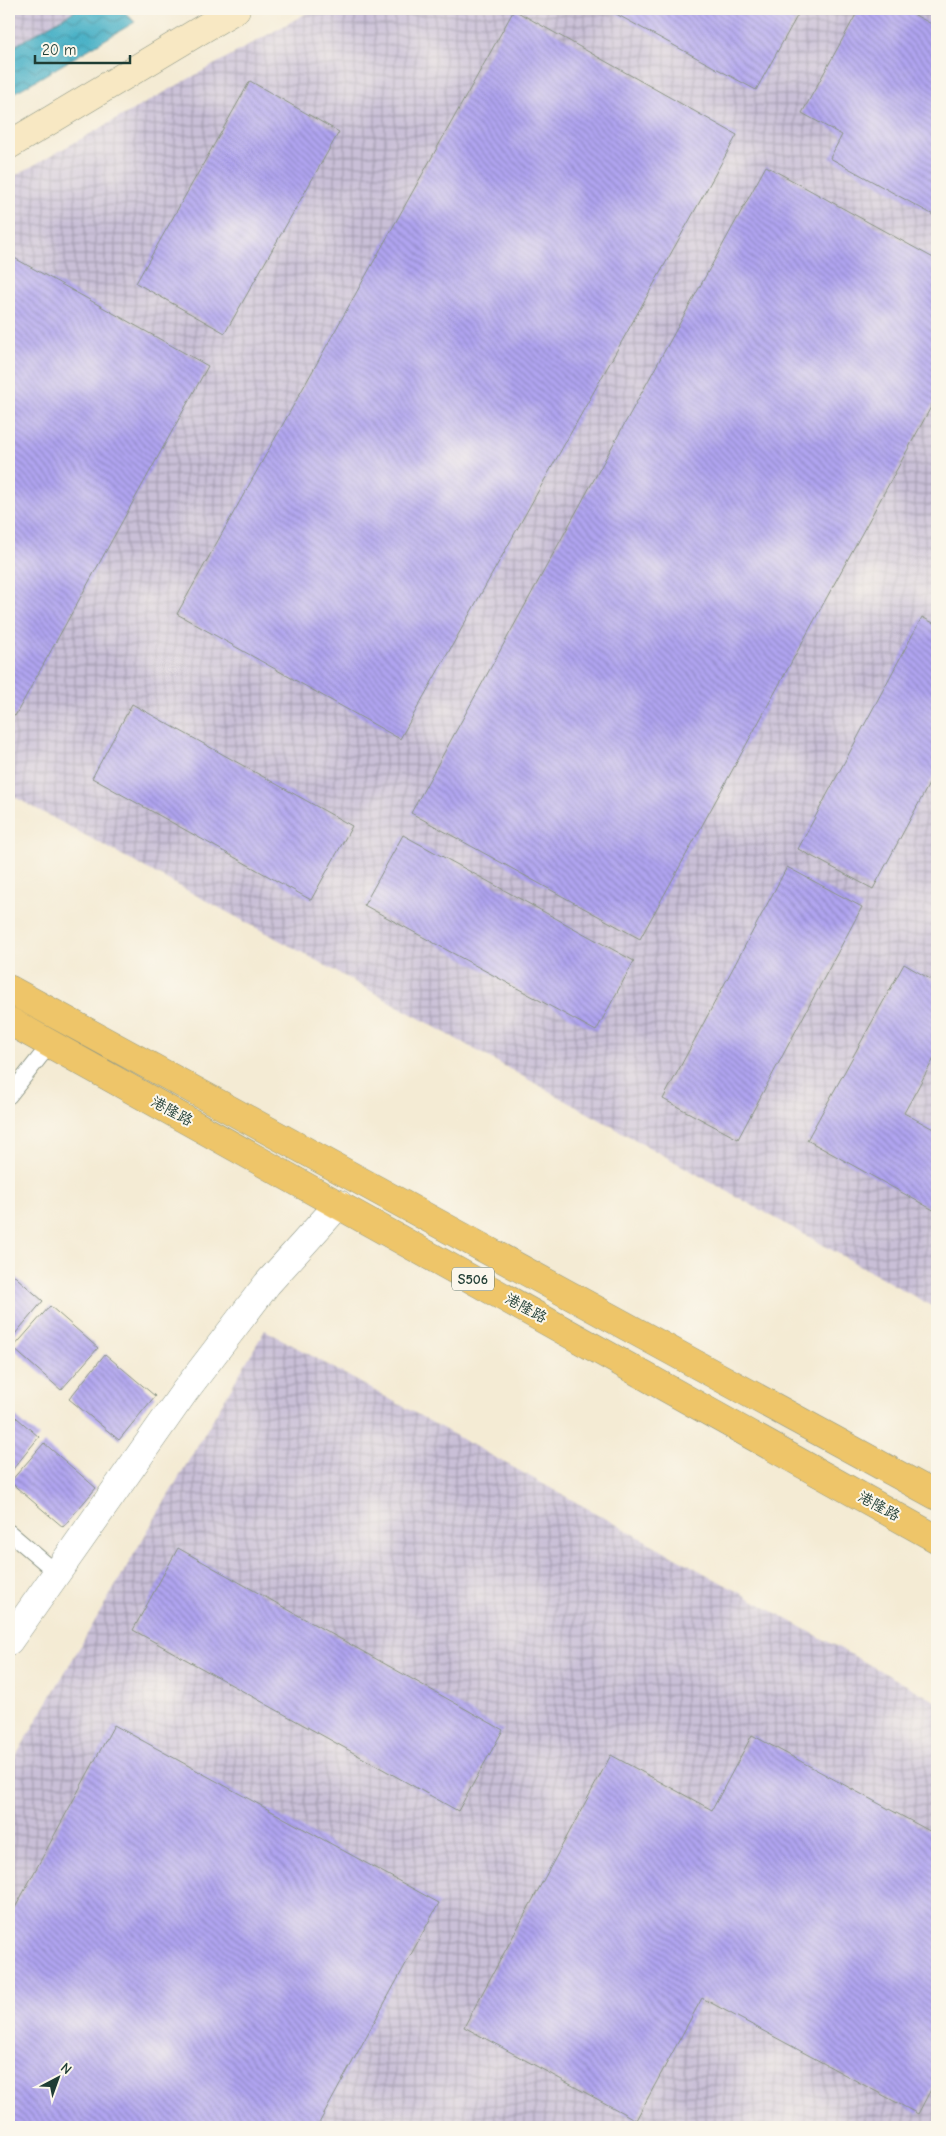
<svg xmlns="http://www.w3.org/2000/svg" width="946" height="2136" viewBox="0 0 946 2136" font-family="'Comic Neue','LXGW WenKai TC',sans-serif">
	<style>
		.industrial { fill: url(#industrial-grid) }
		.water { fill: url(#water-waves); stroke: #33767d }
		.building { fill: url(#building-back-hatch) }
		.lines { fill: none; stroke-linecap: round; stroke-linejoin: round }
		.lane-casing { stroke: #8a9484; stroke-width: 17 }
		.street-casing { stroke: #8a9484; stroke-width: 29 }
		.secondary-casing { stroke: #8a9484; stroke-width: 29 }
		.primary-casing { stroke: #8a9484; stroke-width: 29 }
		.lane { stroke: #fff; stroke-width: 15 }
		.street { stroke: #fff; stroke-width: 28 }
		.secondary { stroke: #f8e8c3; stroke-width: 28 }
		.primary { stroke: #eec569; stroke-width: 28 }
		.labels { text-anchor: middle; stroke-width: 4; stroke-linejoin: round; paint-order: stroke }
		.shield { fill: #fbf7ec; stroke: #61756b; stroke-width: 1 }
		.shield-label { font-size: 14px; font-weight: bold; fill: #1f3d34 }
		.street-label { font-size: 15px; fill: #1f3d34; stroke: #fbf7ec }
	</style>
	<defs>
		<pattern id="industrial-grid" width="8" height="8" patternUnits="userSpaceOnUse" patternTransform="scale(1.25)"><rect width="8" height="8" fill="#c9bfd7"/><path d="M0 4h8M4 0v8" fill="none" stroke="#a39caf"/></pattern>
		<pattern id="water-waves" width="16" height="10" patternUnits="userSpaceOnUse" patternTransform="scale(1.25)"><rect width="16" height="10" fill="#47b0c6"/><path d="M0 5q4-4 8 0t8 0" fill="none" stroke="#3b90a2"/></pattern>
		<pattern id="building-back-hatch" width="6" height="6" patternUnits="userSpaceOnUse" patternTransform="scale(1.25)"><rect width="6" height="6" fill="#b0a4f0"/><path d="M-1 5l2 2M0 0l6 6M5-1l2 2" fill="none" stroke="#8f87c3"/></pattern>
	</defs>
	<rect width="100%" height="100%" fill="#fbf7ec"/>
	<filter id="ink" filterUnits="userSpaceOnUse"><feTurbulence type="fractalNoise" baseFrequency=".02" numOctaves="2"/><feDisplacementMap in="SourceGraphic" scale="10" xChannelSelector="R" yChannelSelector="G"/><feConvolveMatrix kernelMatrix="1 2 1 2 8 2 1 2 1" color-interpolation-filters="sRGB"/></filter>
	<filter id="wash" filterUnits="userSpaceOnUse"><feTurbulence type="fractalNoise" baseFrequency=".0096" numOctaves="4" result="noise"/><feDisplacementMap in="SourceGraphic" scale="20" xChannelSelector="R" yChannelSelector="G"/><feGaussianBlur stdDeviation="1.12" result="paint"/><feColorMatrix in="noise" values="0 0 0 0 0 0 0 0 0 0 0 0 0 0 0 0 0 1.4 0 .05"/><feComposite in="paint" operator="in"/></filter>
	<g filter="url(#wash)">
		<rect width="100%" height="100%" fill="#f4ebd4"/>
		<path class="industrial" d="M9 9H78L9 49Z
			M314 9H937V1309L303 953 9 794V179Z
			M265 1330 937 1702V2127H9V1768Z"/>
		<path class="water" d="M78 9H122L135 22 9 96V49Z"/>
		<g id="blocks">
			<path class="building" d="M607 9H801L756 90Z
				M859 9H904L937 27V217L830 158 842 135 802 113Z
				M514 10 737 135 400 739 177 614Z
				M250 81 339 132 225 333 136 283Z
				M766 166 937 260V396L640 939 411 813Z
				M9 255 208 366 15 716 9 712Z
				M922 617 937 625V769L873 889 798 849Z
				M132 704 352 826 311 900 92 778Z
				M403 835 634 961 596 1031 364 905Z
				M787 867 862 907 738 1139 663 1099Z
				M904 964 937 983V1053L904 1113 937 1131V1212L807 1140Z
				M9 1271 43 1301 9 1341Z
				M50 1306 98 1348 61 1390 13 1348Z
				M105 1354 155 1396 119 1440 69 1399Z
				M9 1411 39 1437 9 1474Z
				M44 1443 96 1488 63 1527 10 1482Z
				M178 1548 503 1730 458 1811 133 1630Z
				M114 1725 439 1903 317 2127H9V1919Z
				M752 1735 937 1835V2078L918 2114 702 1998 636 2120 464 2027 611 1755 712 1810Z"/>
		</g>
	</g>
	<g filter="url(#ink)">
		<use href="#blocks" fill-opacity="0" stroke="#8a9484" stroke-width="1"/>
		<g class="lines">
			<g class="lane-casing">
				<path id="lane" d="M9 1096 51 1043
					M9 1532 57 1573"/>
			</g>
			<g class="street-casing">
				<path id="street" d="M9 1641 185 1391 267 1284 339 1204"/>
			</g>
			<g class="secondary-casing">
				<path id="secondary" d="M9 145 236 9"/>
			</g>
			<g class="primary-casing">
				<path id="primary" d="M9 989 937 1496
					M9 1021 937 1539"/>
			</g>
			<use href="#lane" class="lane"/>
			<use href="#street" class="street"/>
			<use href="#secondary" class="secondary"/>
			<use href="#primary" class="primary"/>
		</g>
	</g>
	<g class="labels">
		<rect class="shield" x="452" y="1267.5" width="42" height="23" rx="4"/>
		<g class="shield-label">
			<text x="473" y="1284">S506</text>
		</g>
		<g class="street-label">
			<text transform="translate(172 1111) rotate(29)" y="5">港隆路</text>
			<text transform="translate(526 1308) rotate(29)" y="5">港隆路</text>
			<text transform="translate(879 1506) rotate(29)" y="5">港隆路</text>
		</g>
	</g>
	<rect width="946" height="2136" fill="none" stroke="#fbf7ec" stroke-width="30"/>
	<g transform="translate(58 2078) rotate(41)" stroke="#fbf7ec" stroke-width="4" paint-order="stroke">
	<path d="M0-4L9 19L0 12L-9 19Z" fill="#1f3d34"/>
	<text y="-8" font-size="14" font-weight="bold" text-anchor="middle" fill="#1f3d34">N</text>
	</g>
	<path d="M35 55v8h95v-8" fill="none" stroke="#1f3d34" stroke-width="2.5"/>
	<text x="42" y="55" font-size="15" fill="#1f3d34" stroke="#fbf7ec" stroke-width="4" paint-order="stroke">20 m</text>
</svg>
